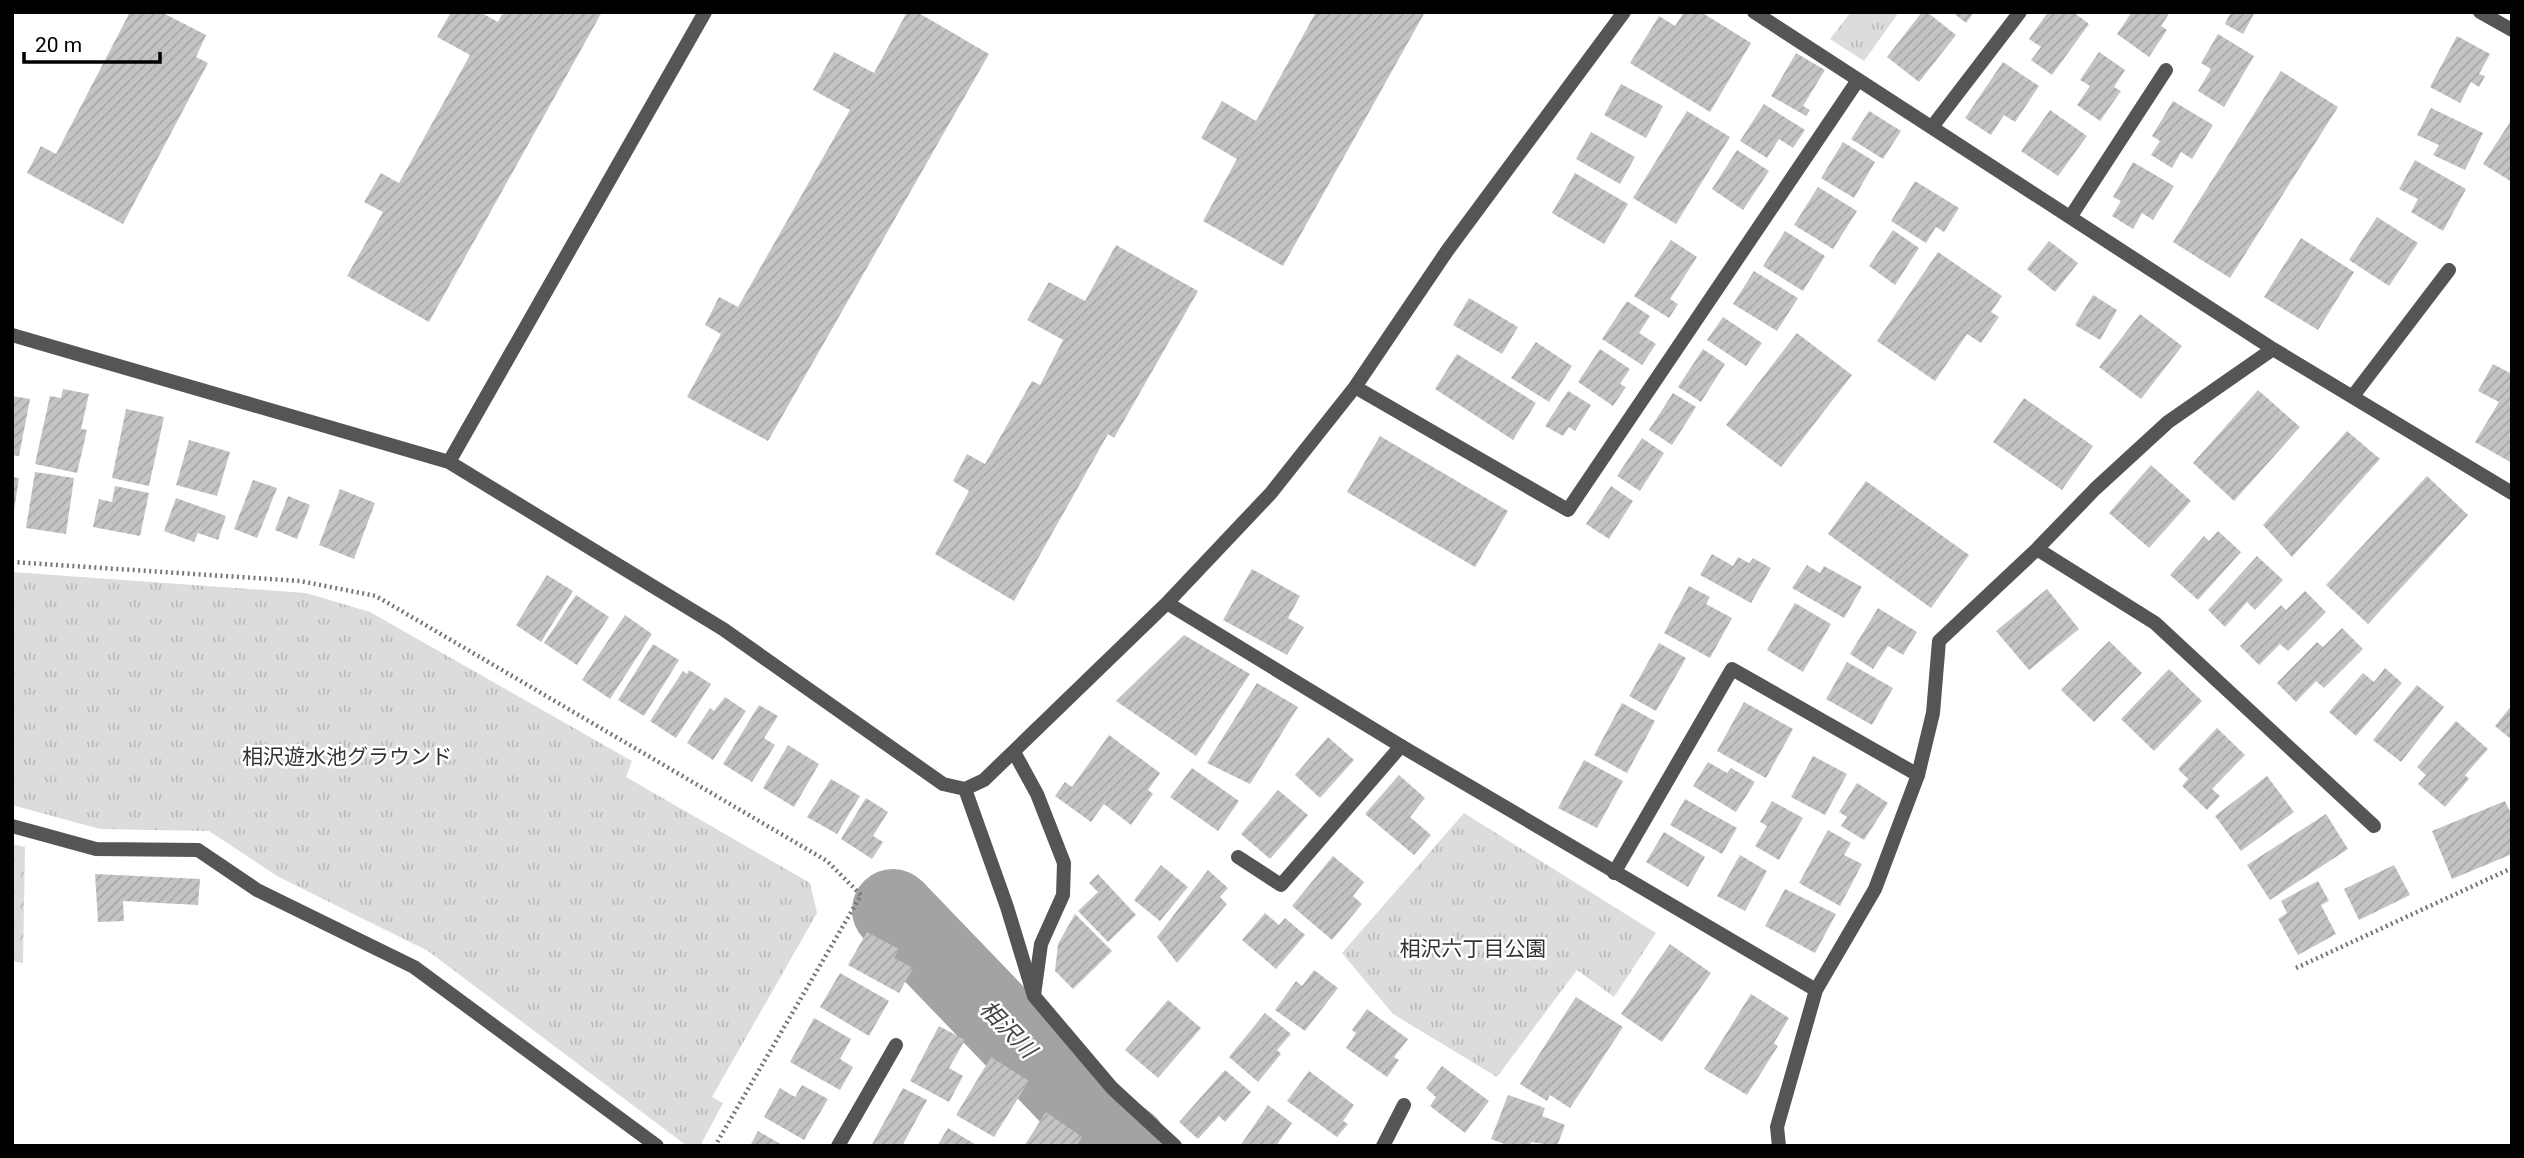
<svg xmlns="http://www.w3.org/2000/svg" width="2524" height="1158" viewBox="0 0 2524 1158" font-family="Roboto,'Noto Sans JP',sans-serif">
	<style>
		.forest { fill: url(#forest-crowns) }
		.park { fill: url(#park-tufts) }
		.lines { fill: none; stroke-linecap: round; stroke-linejoin: round }
		.river { stroke: #a3a3a3; stroke-width: 82 }
		.building { fill: url(#building-hatch) }
		.path { stroke: #777; stroke-width: 4.5; stroke-dasharray: 2 3.5; stroke-linecap: butt }
		.service { stroke: #555; stroke-width: 14 }
		.minor { stroke: #555; stroke-width: 14 }
		.labels { text-anchor: middle; stroke-width: 5; stroke-linejoin: round; paint-order: stroke }
		.park-label { font-size: 21px; fill: #333; stroke: #fff }
		.water-label { font-size: 23px; font-style: italic; fill: #444; stroke: #fff }
	</style>
	<defs>
		<pattern id="forest-crowns" width="20" height="18" patternUnits="userSpaceOnUse" patternTransform="scale(1.75)"><rect width="20" height="18" fill="#dcdcdc"/><path d="M2 6a3 3 0 1 1 6 0M12 15a3 3 0 1 1 6 0" fill="none" stroke="#bbb"/></pattern>
		<pattern id="park-tufts" width="24" height="20" patternUnits="userSpaceOnUse" patternTransform="scale(1.75)"><rect width="24" height="20" fill="#dcdcdc"/><path d="M3 7l-1-3M5 7V3M7 7l1-3M15 17l-1-3M17 17v-4M19 17l1-3" fill="none" stroke="#bbb"/></pattern>
		<pattern id="building-hatch" width="6" height="6" patternUnits="userSpaceOnUse" patternTransform="scale(1.75)"><rect width="6" height="6" fill="#c4c4c4"/><path d="M-1 1l2-2M0 6l6-6M5 7l2-2" fill="none" stroke="#a7a7a7"/></pattern>
	</defs>
	<rect width="100%" height="100%" fill="#fff"/>
	<path class="forest" d="M12 844 25 847 23 963 12 961Z"/>
	<path class="park" d="M1851 12H1899L1864 61 1830 39Z
		M12 572 306 593 370 612 632 761 626 777 810 883 817 913 712 1097 723 1103 700 1146H687L428 951 277 876 209 831 100 829 12 805Z
		M1464 813 1656 933 1614 997 1577 970 1497 1077 1393 1014 1342 953Z"/>
	<g class="lines">
		<path class="river" d="M893 910 1100 1125 1127 1146"/>
	</g>
	<path class="building" d="M130 12H161L206 35 196 57 208 63 123 224 27 173 41 146 56 154Z
		M451 12H480L498 22 503 12H602L429 322 347 276 383 212 364 202 381 173 399 183 470 55 437 37Z
		M907 12H917L989 54 768 441 687 397 721 334 705 325 719 297 738 307 850 110 813 90 834 52 874 73Z
		M1316 12H1425L1283 266 1203 221 1237 159 1201 138 1222 101 1256 121Z
		M1684 12H1701L1751 43 1710 112 1630 63 1659 16 1675 26Z
		M1922 12H1927L1956 35 1919 82 1887 57Z
		M1952 12H1974L1966 23Z
		M2048 12H2073L2089 24 2052 75 2031 60 2041 47 2029 39Z
		M2132 12H2170L2161 26 2167 30 2149 57 2117 34Z
		M2231 12H2255L2243 34 2225 24Z
		M2218 34 2254 56 2224 107 2198 91 2211 69 2201 63Z
		M2457 36 2490 54 2479 74 2485 76 2479 87 2471 82 2460 103 2430 87Z
		M2099 52 2125 70 2114 87 2121 91 2100 121 2077 105 2090 86 2080 80Z
		M1796 53 1825 70 1803 106 1810 110 1806 116 1771 96Z
		M2003 62 2039 86 2015 122 2004 115 1991 135 1965 118Z
		M2281 71 2338 107 2230 278 2173 242Z
		M1621 84 1663 106 1646 138 1604 115Z
		M2173 101 2213 125 2192 159 2181 152 2172 168 2151 155 2160 141 2152 136Z
		M1764 104 1805 130 1793 148 1779 139 1767 158 1740 141Z
		M2431 108 2483 133 2465 170 2433 155 2439 145 2417 135Z
		M2050 110 2087 136 2058 176 2021 151Z
		M1687 111 1730 137 1676 224 1633 198Z
		M1869 111 1901 131 1883 159 1851 139Z
		M2512 119V182L2483 164Z
		M1591 132 1635 157 1620 184 1576 159Z
		M1843 142 1875 162 1854 198 1821 178Z
		M1737 150 1769 171 1743 210 1712 189Z
		M2415 160 2466 189 2443 231 2411 212 2418 199 2399 189Z
		M2133 162 2174 186 2153 220 2142 213 2133 229 2112 216 2121 201 2113 197Z
		M1575 173 1628 204 1604 244 1552 213Z
		M1915 181 1959 208 1944 232 1936 227 1926 243 1891 221Z
		M1818 187 1857 211 1833 249 1794 225Z
		M2377 217 2418 243 2389 286 2349 260Z
		M1893 230 1919 248 1895 285 1869 266Z
		M1785 231 1825 256 1803 291 1763 266Z
		M2301 238 2354 272 2318 330 2264 297Z
		M1671 240 1697 257 1670 299 1678 304 1669 318 1634 296Z
		M2049 241 2078 263 2055 292 2027 269Z
		M1116 245 1198 291 1114 438 1108 434 1014 601 935 554 969 491 953 481 967 454 985 464 1032 381 1040 385 1063 340 1027 320 1049 282 1085 301Z
		M1938 252 2002 296 1991 312 1999 317 1981 343 1967 334 1935 381 1877 341Z
		M1754 271 1798 298 1777 331 1733 304Z
		M2093 295 2117 310 2100 340 2075 325Z
		M1469 298 1518 327 1502 354 1453 325Z
		M1627 301 1650 316 1639 333 1656 344 1642 365 1602 339Z
		M2140 314 2182 346 2141 399 2099 367Z
		M1723 317 1762 343 1746 366 1707 340Z
		M1797 333 1852 375 1781 467 1726 425Z
		M1536 342 1572 366 1549 402 1511 378Z
		M1600 349 1630 369 1620 384 1626 387 1613 406 1578 382Z
		M1703 349 1725 364 1701 402 1678 387Z
		M1457 354 1536 403 1513 440 1435 389Z
		M2493 364 2512 374V463L2475 442 2499 402 2478 391Z
		M63 389 89 394 81 429 87 430 77 473 35 464 50 396 61 398Z
		M2258 390 2300 427 2234 501 2193 463Z
		M1568 391 1591 405 1575 431 1569 427 1563 436 1545 426Z
		M1673 393 1696 407 1672 445 1649 430Z
		M12 396 30 399 19 456 12 455Z
		M2024 398 2093 446 2062 490 1993 442Z
		M126 409 164 417 149 486 112 478Z
		M2347 431 2380 459 2292 557 2263 525Z
		M1380 436 1508 511 1475 567 1347 492Z
		M1642 438 1664 453 1640 491 1617 476Z
		M189 440 230 452 217 496 176 485Z
		M2151 465 2191 501 2149 548 2109 513Z
		M35 472 74 478 66 534 26 528Z
		M2427 476 2468 515 2368 624 2326 585Z
		M12 477 19 478 14 511 12 510Z
		M253 480 277 488 257 538 234 529Z
		M1866 481 1969 555 1931 608 1828 534Z
		M115 486 149 493 140 536 93 527 99 499 112 502Z
		M1611 486 1633 501 1609 539 1586 524Z
		M340 489 375 503 354 559 319 545Z
		M288 496 310 505 297 539 275 530Z
		M176 498 226 516 218 540 198 533 194 542 164 531Z
		M2218 531 2241 552 2198 600 2170 575 2204 536 2209 541Z
		M1712 554 1733 566 1738 557 1749 563 1753 558 1771 568 1751 603 1700 575Z
		M2257 556 2283 580 2255 610 2247 602 2225 627 2208 610Z
		M1807 565 1820 573 1824 566 1862 587 1844 618 1792 588Z
		M1252 569 1300 596 1288 618 1304 627 1287 655 1223 620Z
		M547 575 573 591 541 642 516 625Z
		M1689 586 1710 597 1706 604 1732 618 1710 658 1664 633Z
		M2047 589 2079 629 2029 670 1996 631Z
		M2305 591 2326 612 2288 651 2280 644 2259 665 2240 646 2281 605 2286 610Z
		M576 595 609 617 577 665 544 643Z
		M1795 603 1831 624 1803 672 1767 650Z
		M1878 608 1917 632 1903 655 1888 646 1873 669 1850 654Z
		M625 615 652 634 610 699 582 680Z
		M2342 628 2363 649 2324 688 2316 681 2296 702 2277 683 2317 642 2323 647Z
		M1184 635 1250 674 1196 756 1116 701Z
		M2109 641 2142 673 2094 722 2061 690Z
		M1659 643 1686 658 1656 711 1629 696Z
		M653 644 679 660 644 716 618 700Z
		M1847 662 1893 688 1872 725 1826 699Z
		M2385 668 2402 683 2356 736 2329 712 2363 673 2374 682Z
		M2169 669 2202 701 2154 751 2121 719Z
		M689 670 711 684 676 738 650 721 683 671 687 674Z
		M1257 683 1298 707 1250 784 1207 763Z
		M2417 685 2444 707 2401 762 2373 740Z
		M725 697 746 711 713 760 687 743 710 708 714 711Z
		M1744 702 1793 729 1766 778 1717 751Z
		M1622 703 1655 721 1627 773 1594 755Z
		M759 705 778 716 764 738 775 745 752 782 723 764Z
		M2512 705V740L2495 726Z
		M2456 721 2488 749 2465 775 2469 779 2445 807 2418 784 2426 775 2417 767Z
		M2217 728 2245 755 2212 789 2220 796 2207 810 2182 786 2188 779 2178 769Z
		M1109 735 1160 773 1148 790 1153 794 1131 825 1104 804 1091 822 1055 796 1065 782 1072 787Z
		M1328 737 1354 760 1320 798 1295 775Z
		M788 745 819 764 794 807 763 788Z
		M1813 756 1847 774 1825 815 1791 797Z
		M1584 760 1623 781 1597 828 1558 808Z
		M1708 762 1727 773 1731 768 1755 782 1736 812 1693 786Z
		M1192 768 1239 801 1218 831 1170 797Z
		M1399 775 1425 798 1410 817 1431 835 1414 855 1365 814Z
		M2267 776 2294 812 2241 851 2215 816Z
		M831 779 860 796 837 834 807 817Z
		M1857 783 1888 803 1864 840 1841 826 1847 817 1839 812Z
		M1278 790 1308 815 1270 859 1241 834Z
		M866 798 888 812 873 836 883 842 872 859 841 839Z
		M1685 799 1737 828 1722 854 1670 825Z
		M1772 801 1803 818 1779 860 1755 846 1767 826 1760 822Z
		M2505 801 2512 816V854L2452 879 2432 831Z
		M2326 814 2348 849 2270 900 2247 865Z
		M1828 830 1851 843 1844 855 1862 864 1840 906 1799 883Z
		M1664 832 1705 857 1688 887 1646 862Z
		M1740 855 1767 871 1745 911 1717 896Z
		M1333 856 1364 882 1353 896 1362 904 1332 940 1292 906Z
		M1161 865 1188 887 1160 921 1134 900Z
		M2394 865 2410 895 2359 920 2344 889Z
		M1208 870 1228 888 1220 897 1227 904 1177 963 1157 937Z
		M95 874 200 879 198 905 123 901 124 921 98 922Z
		M1098 874 1136 915 1108 942 1078 911 1098 892 1089 883Z
		M2318 881 2329 901 2321 905 2336 934 2298 955 2278 919 2287 913 2281 901Z
		M1785 889 1836 914 1815 953 1765 926Z
		M1265 913 1279 925 1285 918 1305 935 1276 969 1242 940Z
		M1075 914 1112 951 1073 989 1055 971 1058 944Z
		M867 932 899 949 894 958 913 968 899 993 848 965Z
		M1670 944 1711 973 1662 1042 1621 1014Z
		M1314 970 1338 988 1305 1031 1275 1010 1296 981 1302 986Z
		M840 973 889 1001 869 1036 820 1007Z
		M1751 994 1789 1018 1774 1043 1778 1046 1747 1095 1704 1069Z
		M1576 997 1623 1027 1570 1108 1550 1095 1547 1101 1520 1084Z
		M1168 1000 1201 1028 1158 1078 1125 1050Z
		M1367 1009 1408 1039 1394 1057 1399 1060 1387 1077 1346 1048 1356 1033 1352 1030Z
		M1265 1013 1291 1034 1277 1050 1281 1054 1258 1082 1229 1057Z
		M814 1018 851 1039 840 1059 853 1067 840 1090 790 1062Z
		M939 1026 965 1040 949 1068 963 1076 949 1102 910 1081Z
		M991 1057 1029 1081 994 1137 956 1115Z
		M1442 1066 1489 1101 1465 1133 1430 1106 1436 1097 1426 1088Z
		M1225 1070 1251 1092 1225 1122 1219 1116 1198 1139 1179 1122Z
		M1309 1071 1354 1105 1343 1121 1348 1124 1337 1137 1287 1101Z
		M802 1085 828 1099 804 1140 764 1117 780 1088 795 1097Z
		M903 1088 927 1100 902 1146H871Z
		M1508 1095 1545 1108 1542 1116 1565 1125 1557 1146 1531 1142 1530 1146H1510L1491 1139Z
		M1268 1105 1292 1123 1276 1146H1240Z
		M1046 1112 1082 1137 1076 1146H1024Z
		M948 1128 978 1146H937Z
		M758 1131 784 1146H750Z"/>
	<g class="lines">
		<path class="path" d="M12 562 300 581 376 596 827 861 861 895 715 1146
			M2296 968 2512 868"/>
		<path class="service" d="M1932 127 2020 12
			M2071 216 2166 70
			M2353 396 2449 270
			M1014 752 1037 794 1064 863 1063 895 1041 944 1034 995
			M1238 857 1281 885 1401 746
			M1614 873 1732 669 1918 775
			M838 1146 896 1045
			M1383 1146 1404 1105"/>
		<path class="minor" d="M1754 12 2273 349
			M2480 12 2512 30
			M12 335 449 462 723 629 943 784 965 789 984 780 1167 603 1271 493 1355 387 1447 251 1624 12
			M1355 387 1568 510 1858 80
			M449 462 705 12
			M2037 549 2155 623 2374 826
			M1167 603 1401 746 1816 990
			M965 789 1007 907 1034 996 1112 1088 1175 1146
			M12 826 96 849 198 850 257 890 414 967 657 1146
			M1779 1146 1777 1127 1816 990 1875 889 1918 775 1933 713 1939 641 2037 549 2095 489 2168 422 2273 349 2512 493"/>
	</g>
	<g class="labels">
		<g class="park-label">
			<text x="347" y="764">相沢遊水池グラウンド</text>
			<text x="1473" y="956">相沢六丁目公園</text>
		</g>
		<g class="water-label">
			<text transform="translate(1008 1029) rotate(46)" y="8">相沢川</text>
		</g>
	</g>
	<rect width="2524" height="1158" fill="none" stroke="#000000" stroke-width="28"/>
	<path d="M24 52v10h136v-10" fill="none" stroke="#000000" stroke-width="3.5"/>
	<text x="35" y="52" font-size="21" fill="#000000" stroke="#ffffff" stroke-width="5" paint-order="stroke">20 m</text>
</svg>
